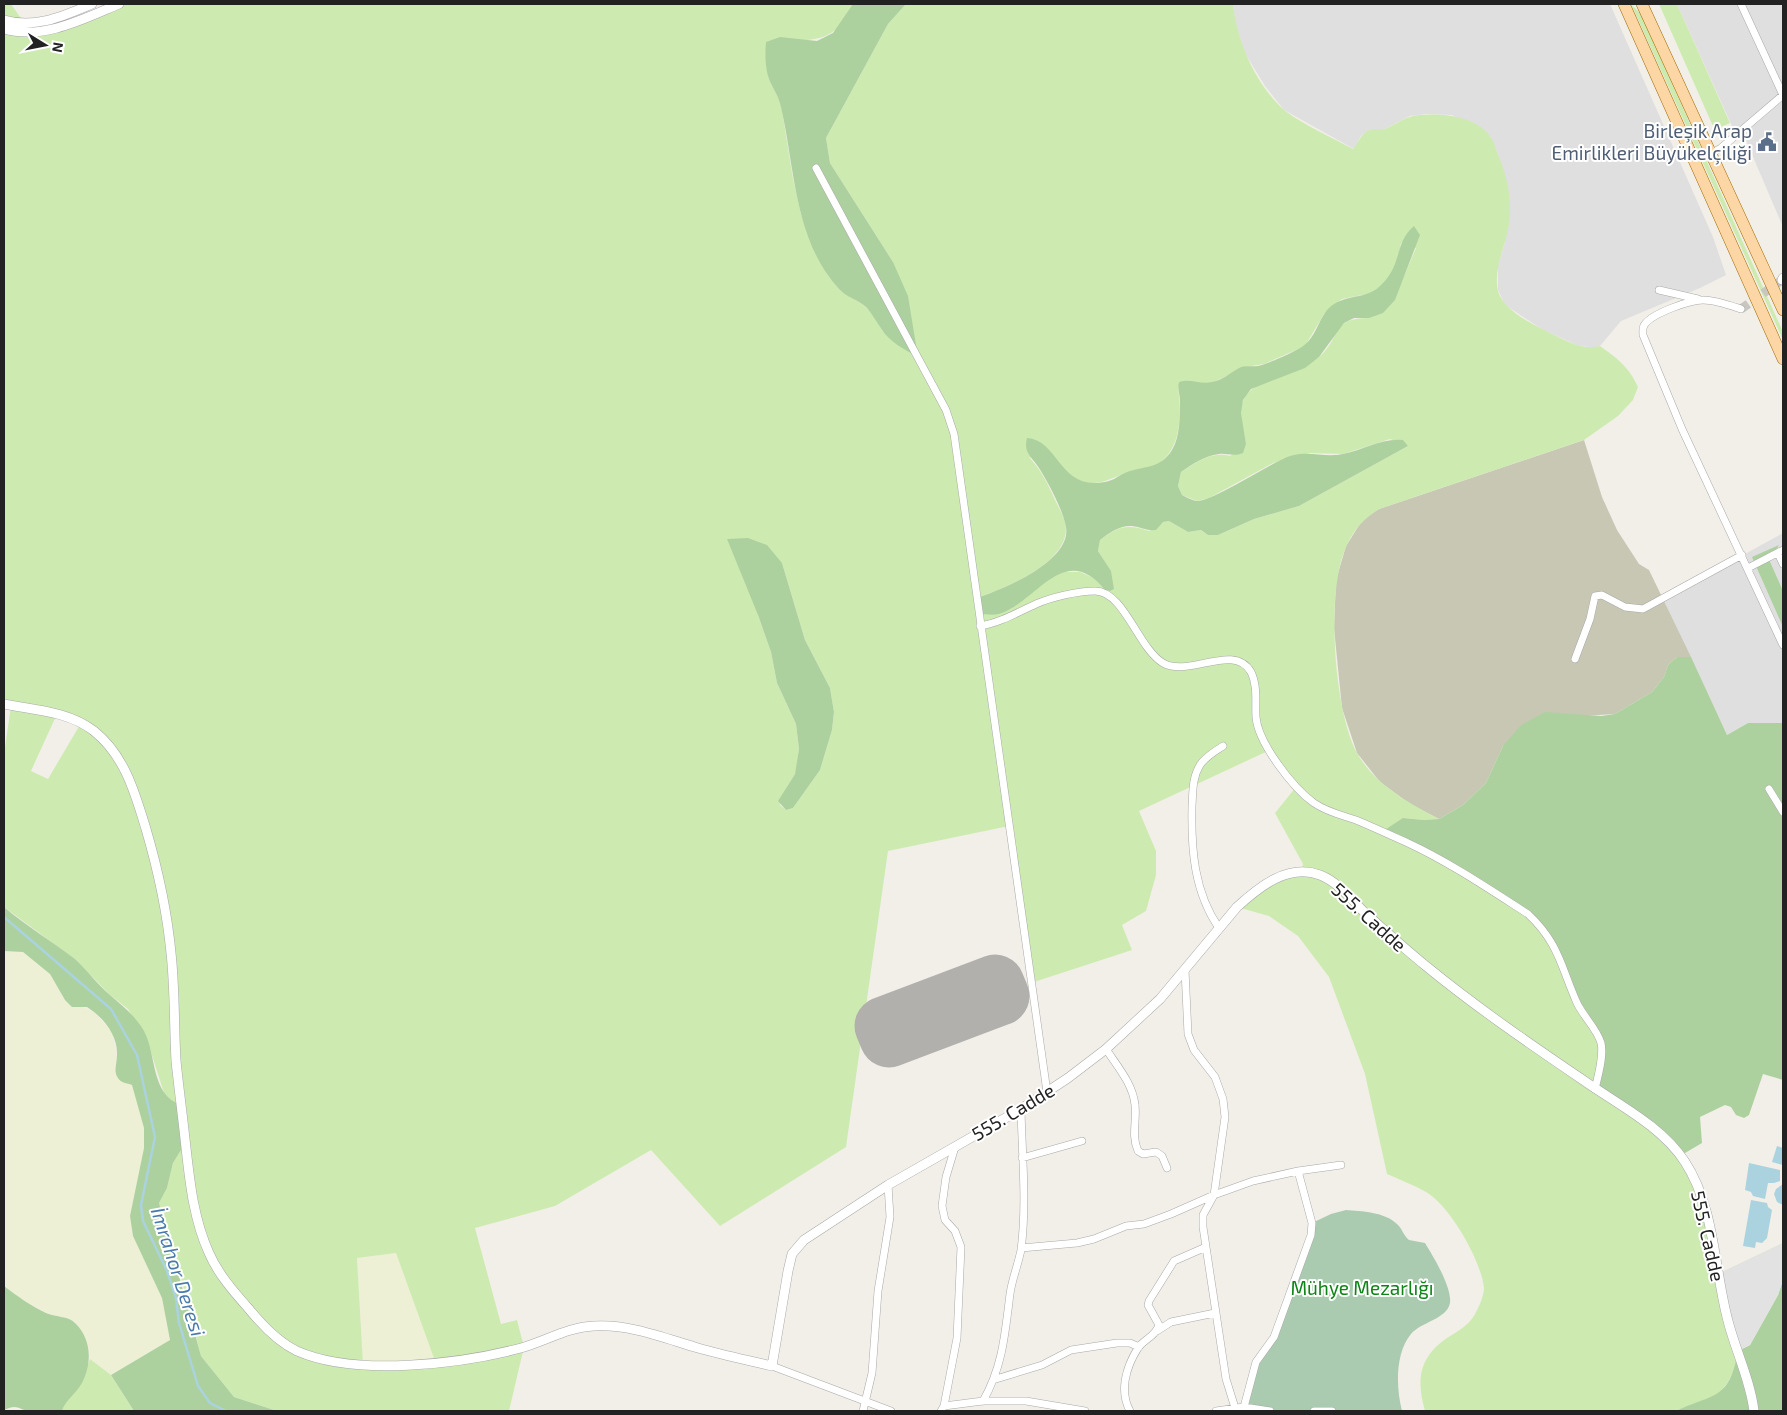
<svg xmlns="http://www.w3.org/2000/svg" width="1787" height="1415" viewBox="0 0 1787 1415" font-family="'Exo 2',sans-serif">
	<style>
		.residential { fill: #e0dfdf }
		.construction { fill: #c7c7b4 }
		.farmland { fill: #eef0d5 }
		.grass { fill: #cdebb0; fill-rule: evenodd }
		.forest { fill: #add19e }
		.cemetery { fill: #aacbaf }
		.parking { fill: #e2e2e2 }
		.water { fill: #aad3df }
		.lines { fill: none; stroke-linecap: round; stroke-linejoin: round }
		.stream { stroke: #aad3df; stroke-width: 2.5 }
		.runway { stroke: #b1b0ac; stroke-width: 59 }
		.tertiary-tunnel { stroke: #c8c6c1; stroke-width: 9; stroke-dasharray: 9 4.5; stroke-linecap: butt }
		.minor-casing { stroke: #a9a9a9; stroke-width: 8 }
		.tertiary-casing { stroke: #a9a9a9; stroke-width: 10 }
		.primary-casing { stroke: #a06b00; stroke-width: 12 }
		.minor { stroke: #fff; stroke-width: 7 }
		.tertiary { stroke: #fff; stroke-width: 9 }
		.primary { stroke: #fcd6a4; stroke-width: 11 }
		.labels { text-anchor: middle; stroke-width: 4; stroke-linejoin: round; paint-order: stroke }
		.service-label { font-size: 19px; fill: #4e5e75; stroke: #fff; text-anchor: end }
		.street-label { font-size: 19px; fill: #222; stroke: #fff }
		.park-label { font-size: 19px; fill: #0c8416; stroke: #fff }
		.water-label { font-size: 20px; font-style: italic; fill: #4a7aab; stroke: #fff }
	</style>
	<rect width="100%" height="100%" fill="#f2efe9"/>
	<path class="residential" d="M1233 4H1610L1713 237 1726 275 1700 288 1621 321 1600 346 1593 348 1577 345 1543 330 1505 305 1498 290V266L1505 242 1498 155 1491 138 1452 115 1426 114 1410 116 1383 130H1369L1361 136 1354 149 1284 110 1265 86 1246 55 1236 29Z
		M1677 4H1783V227L1742 131 1736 135Z
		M1783 533V723H1748L1727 735 1663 599Z"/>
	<path class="construction" d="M1584 440 1602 497 1617 530 1639 564 1649 570 1691 657H1677L1668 665 1664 677 1652 692 1615 714 1583 716 1503 746 1486 783 1463 805 1439 819 1410 804 1380 782 1357 753 1342 708 1334 628 1336 580 1346 546 1363 519 1379 509Z"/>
	<path class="farmland" d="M15 950 23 952 50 974 65 1000 93 1011 112 1032 117 1054 115 1068 125 1082 132 1085 139 1104 144 1128V1148L130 1216 133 1236 162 1298 170 1340 111 1375 90 1359 85 1336 74 1321 47 1313 17 1297 4 1286V951Z
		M396 1253 436 1362 363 1365 357 1258Z"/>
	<path class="grass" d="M4 4H11L25 24 4 20Z
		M119 4H853C843 30 826 41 799 40L768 76 781 104 793 179 801 214 817 254 827 274 841 291 862 304 872 313 883 332 893 262 830 163 826 138 888 24 906 4H1233C1237 41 1255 83 1283 109 1298 122 1335 139 1353 149 1358 143 1360 136 1367 131 1372 128 1379 131 1385 129 1397 124 1406 116 1419 115 1443 113 1478 116 1492 139 1495 144 1496 151 1499 157 1508 179 1512 199 1509 224 1506 246 1493 268 1498 291 1503 310 1533 325 1550 333 1565 340 1583 351 1600 346 1617 358 1629 367 1638 387L1633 400 1618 416 1584 440 1379 509C1364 519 1354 529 1347 545 1325 589 1334 711 1357 753 1375 785 1409 803 1439 819L1424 820 1403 818 1421 849 1542 927 1696 1182 1718 1274 1783 1243V1280L1738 1351 1736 1365 1728 1382 1718 1395 1676 1411H1425C1416 1380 1419 1357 1447 1338 1460 1330 1471 1324 1477 1310 1480 1305 1484 1294 1484 1288 1481 1260 1450 1206 1426 1192 1414 1185 1400 1180 1387 1174L1365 1074 1329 977 1298 936 1269 916 1237 907 1250 894 1301 872 1303 864 1275 813 1296 787 1270 750 1139 811 1156 851V875L1146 911 1122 925 1132 950 1031 983 1009 826 888 851 846 1147 720 1226 651 1150 555 1206 475 1228 501 1324 517 1320 524 1347 509 1411H277L234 1397 201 1356 175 1254 162 1217 159 1203 167 1188 173 1163 186 1142 164 1093 150 1049 128 1009 109 994 76 960 4 907V754L11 706 4 704V29L38 32ZM1401 243 1416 248 1402 281 1369 318C1329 318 1342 338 1319 357 1300 372 1255 377 1244 399 1237 412 1244 430 1246 444L1230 456C1211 451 1197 462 1181 472L1178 486 1182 495 1197 501 1209 498 1273 463 1310 453 1343 454 1390 439 1408 446 1299 506 1254 519 1218 535H1208L1201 530 1188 532 1169 521 1163 522 1149 531C1127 524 1119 526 1100 540L1098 551 1111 572 1105 590 1096 579 1080 572H1061L1045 582 976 598C1004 589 1066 564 1066 529 1066 520 1059 508 1055 500 1048 484 1041 470 1029 457 1041 462 1053 466 1065 471 1072 475 1077 481 1085 483 1102 485 1113 477 1129 472 1135 469 1142 471 1148 469 1182 457 1182 416 1178 387L1211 383 1232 374 1239 368 1264 364 1305 346 1324 314 1342 299 1372 293 1381 286 1393 272 1398 261ZM782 563 805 640 830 688 834 712 832 730 820 770 793 808 786 810 780 805 785 790 795 774 797 765 799 749 796 724 777 683 771 652 758 615ZM57 714 81 723 48 779 31 771ZM396 1253 435 1361 363 1364 357 1258Z
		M1631 4 1641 14 1783 332V340Z
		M1659 4H1677L1730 123 1716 129 1712 124Z
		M90 1359 111 1375 134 1411H62L66 1401 81 1384Z"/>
	<path class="forest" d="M853 4H906L888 24 826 138 830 163 893 262 908 296 918 357C905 350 890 342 882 330 877 323 873 315 867 308 859 300 846 297 839 289 794 240 795 168 781 107 779 96 771 86 768 76 765 64 765 53 766 42L780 37 817 41 833 33Z
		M1414 226 1420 235 1395 300 1383 313 1369 318H1354L1344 323 1319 357 1305 368 1251 389 1243 400 1241 413 1246 444 1243 453C1234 457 1227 453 1219 454 1204 456 1193 464 1181 472L1178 486 1182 495C1186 497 1192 500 1196 501 1211 503 1270 463 1290 456 1308 450 1325 458 1343 454 1364 450 1381 438 1403 440L1408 446 1299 506 1254 519 1218 535H1208L1201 530 1188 532 1169 521 1163 522 1156 530C1147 531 1141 527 1132 526 1120 525 1109 533 1100 540L1098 551 1111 571 1114 589 1110 591 1105 590C1066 541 1038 599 1002 613 995 616 986 614 979 614L976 598C1002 590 1072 561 1066 527 1063 510 1048 482 1039 468 1032 457 1023 453 1027 438 1060 440 1059 494 1109 481 1116 479 1122 473 1130 471 1146 466 1161 468 1172 450 1180 437 1180 416 1180 401 1180 394 1177 389 1179 382 1191 378 1200 385 1212 382 1223 380 1230 373 1239 368 1245 365 1251 367 1258 366 1265 365 1297 351 1303 346 1318 336 1319 313 1334 304 1350 294 1369 299 1382 284 1403 263 1394 243 1414 226Z
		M748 538 767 545 782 563 805 640 830 688 834 712 832 730 820 770 793 808 786 810 778 801 795 774 799 749 796 724 777 683 771 652 758 615 727 539Z
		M1779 545 1776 550 1767 555 1783 591V627L1752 557Z
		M1677 657H1691L1727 735 1748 723H1783V1080L1763 1074 1749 1115 1744 1118 1736 1115 1731 1107 1725 1105 1700 1117 1702 1143 1680 1156 1672 1146 1595 1089 1601 1043 1542 927 1509 902 1383 831 1403 818 1424 820 1439 819 1463 805 1486 783 1503 746 1521 725 1545 712 1601 716 1615 714 1652 692 1664 677 1668 665Z
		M4 907C26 926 52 941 75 959 87 970 97 984 110 995 122 1006 135 1015 144 1031 157 1055 150 1094 181 1105L186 1142 173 1163 167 1188 159 1203 201 1356 234 1397 277 1411H134L111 1375 170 1340 162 1298 133 1236 130 1216 144 1148V1128L132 1085C127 1083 121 1083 118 1078 113 1071 117 1064 117 1055 118 1035 103 1017 87 1007H72L65 1000 50 974 23 952 4 951Z
		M1783 1280V1411H1676C1714 1393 1729 1401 1738 1351L1750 1345 1778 1295Z
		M4 1286C17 1296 31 1306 46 1313 54 1317 69 1316 75 1323 92 1339 92 1364 82 1383 76 1394 66 1399 62 1411 51 1411 40 1412 30 1411 18 1410 18 1403 4 1410Z"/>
	<path class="cemetery" d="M1346 1210C1361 1211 1385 1212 1397 1224 1402 1228 1403 1235 1409 1240L1425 1243C1433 1256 1452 1287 1450 1303 1447 1319 1421 1322 1411 1334 1395 1353 1396 1388 1402 1411H1270L1244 1407 1256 1362 1269 1346 1312 1223 1331 1214Z"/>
	<path class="parking" d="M1783 1243V1280L1778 1295 1750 1345 1738 1351 1718 1274Z"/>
	<path class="water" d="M1777 1146 1783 1148V1165L1772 1162Z
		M1749 1163 1780 1170V1181L1774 1183H1768L1765 1199 1753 1196 1751 1192 1745 1190Z
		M1783 1184V1205L1777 1202 1774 1194 1776 1189Z
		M1751 1200 1767 1203 1768 1207 1772 1210 1767 1238 1762 1243 1756 1242 1755 1248 1743 1246Z"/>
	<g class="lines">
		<path class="stream" d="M4 917 111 1009 137 1055 155 1137 141 1205 143 1221 167 1271 176 1298 179 1323 198 1386 210 1403 226 1411"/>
		<path class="runway" d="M995 984 1000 996 889 1038 884 1026Z"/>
		<path class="tertiary-tunnel" d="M1741 309 1782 280"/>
		<g class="minor-casing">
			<path id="minor" d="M1741 4 1783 95
				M1710 154 1721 148 1783 95
				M816 168 946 410 954 434 1047 1092
				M1659 290 1698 299
				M1741 309C1729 305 1715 300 1703 300 1690 300 1653 313 1645 324 1642 327 1643 331 1643 335L1682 429 1783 645
				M1778 553 1783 564
				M1748 568 1783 550
				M980 626C1000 623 1018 612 1036 604 1052 597 1078 591 1095 591 1124 591 1138 648 1163 663 1189 678 1234 642 1251 672 1258 686 1255 703 1256 717 1258 743 1293 788 1314 803 1327 812 1341 815 1356 820 1373 827 1390 835 1408 843 1449 862 1489 889 1528 914 1559 943 1561 967 1577 1003 1583 1016 1597 1029 1601 1043 1604 1056 1598 1076 1595 1089
				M1575 659 1590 619 1595 596 1602 595 1625 607 1643 609 1742 555
				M1769 789 1783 812
				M1219 928C1194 892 1191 849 1192 806 1193 792 1192 778 1200 765 1206 756 1214 752 1223 746
				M1185 970 1188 1034 1194 1050 1215 1077 1223 1099 1225 1117 1214 1195 1203 1215V1227L1226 1379 1236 1411
				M1106 1049C1117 1066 1133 1084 1135 1105 1137 1121 1131 1135 1138 1151L1143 1154 1156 1152 1162 1156 1167 1168
				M1022 1158 1082 1141
				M1021 1248 1077 1243 1094 1239 1126 1226 1144 1224 1171 1214 1214 1195 1253 1181 1298 1171 1341 1165
				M1157 1331 1171 1322 1215 1313
				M772 1366 891 1411
				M996 1379 1042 1365 1071 1350 1117 1343H1130L1139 1347
				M983 1401C1003 1366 1005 1333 1010 1294 1012 1279 1018 1265 1021 1250 1027 1204 1022 1155 1021 1109
				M944 1406 983 1401H1026L1085 1411
				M1244 1407 1256 1362 1274 1337 1311 1235 1312 1223 1298 1171
				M863 1411 872 1373 878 1291 890 1217 888 1185
				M941 1411 944 1406 957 1338 961 1247 955 1231 945 1220 942 1206 946 1177 955 1147
				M1130 1411C1119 1391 1126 1367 1138 1348 1144 1339 1155 1337 1159 1325L1148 1305 1149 1301 1174 1261 1206 1247
				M1216 1411 1244 1407 1270 1411
				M1314 1411H1332"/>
		</g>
		<g class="tertiary-casing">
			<path id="tertiary" d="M4 20C36 29 63 16 92 4
				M4 29C44 40 83 19 119 4
				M1782 280 1783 278
				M4 704C34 710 68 711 94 731 125 756 135 793 146 829 158 870 167 911 171 953 175 989 174 1025 176 1061 179 1090 183 1119 186 1148 190 1184 194 1220 209 1253 218 1274 234 1292 249 1309 262 1325 278 1342 297 1351 356 1377 460 1364 521 1348 546 1341 568 1327 594 1326 630 1324 664 1338 698 1348 722 1355 747 1360 772 1366L788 1271 792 1254 804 1240 888 1185 1021 1109 1068 1078 1106 1049 1160 999 1237 907C1259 887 1288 863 1320 875 1338 882 1351 899 1364 912 1384 930 1405 949 1426 966 1476 1007 1530 1044 1583 1080 1617 1104 1662 1126 1685 1162 1715 1208 1714 1269 1728 1321 1736 1352 1750 1379 1754 1411"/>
		</g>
		<g class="primary-casing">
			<path id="primary" d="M1624 4 1783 359
				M1642 4 1783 310"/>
		</g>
		<use href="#minor" class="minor"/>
		<use href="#tertiary" class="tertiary"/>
		<use href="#primary" class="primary"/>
	</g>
	<defs>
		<g id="civic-bare" transform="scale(1.5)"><path d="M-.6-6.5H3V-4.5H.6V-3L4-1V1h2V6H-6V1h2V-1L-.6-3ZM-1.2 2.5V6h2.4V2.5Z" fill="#5c6f8a" stroke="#fff" stroke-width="2.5" paint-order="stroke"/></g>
	</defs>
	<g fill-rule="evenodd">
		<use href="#civic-bare" x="1767" y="142"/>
	</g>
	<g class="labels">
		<g class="service-label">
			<text x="1752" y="138">Birleşik Arap<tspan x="1752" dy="22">Emirlikleri Büyükelçiliği</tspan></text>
		</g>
		<g class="street-label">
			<text transform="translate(1369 917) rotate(42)" y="7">555. Cadde</text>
			<text transform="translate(1013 1112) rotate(-31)" y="7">555. Cadde</text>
			<text transform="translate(1708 1236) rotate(77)" y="7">555. Cadde</text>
		</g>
		<g class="park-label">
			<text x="1362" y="1295">Mühye Mezarlığı</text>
		</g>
		<g class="water-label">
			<text transform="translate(178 1272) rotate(72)" y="7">İmrahor Deresi</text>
		</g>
	</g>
	<rect width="1787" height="1415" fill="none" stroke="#222222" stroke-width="10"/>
	<g transform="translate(45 45) rotate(100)" stroke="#ffffff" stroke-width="4" paint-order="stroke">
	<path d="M0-4L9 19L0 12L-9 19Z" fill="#222222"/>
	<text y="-8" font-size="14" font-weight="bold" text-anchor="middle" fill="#222222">N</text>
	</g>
</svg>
